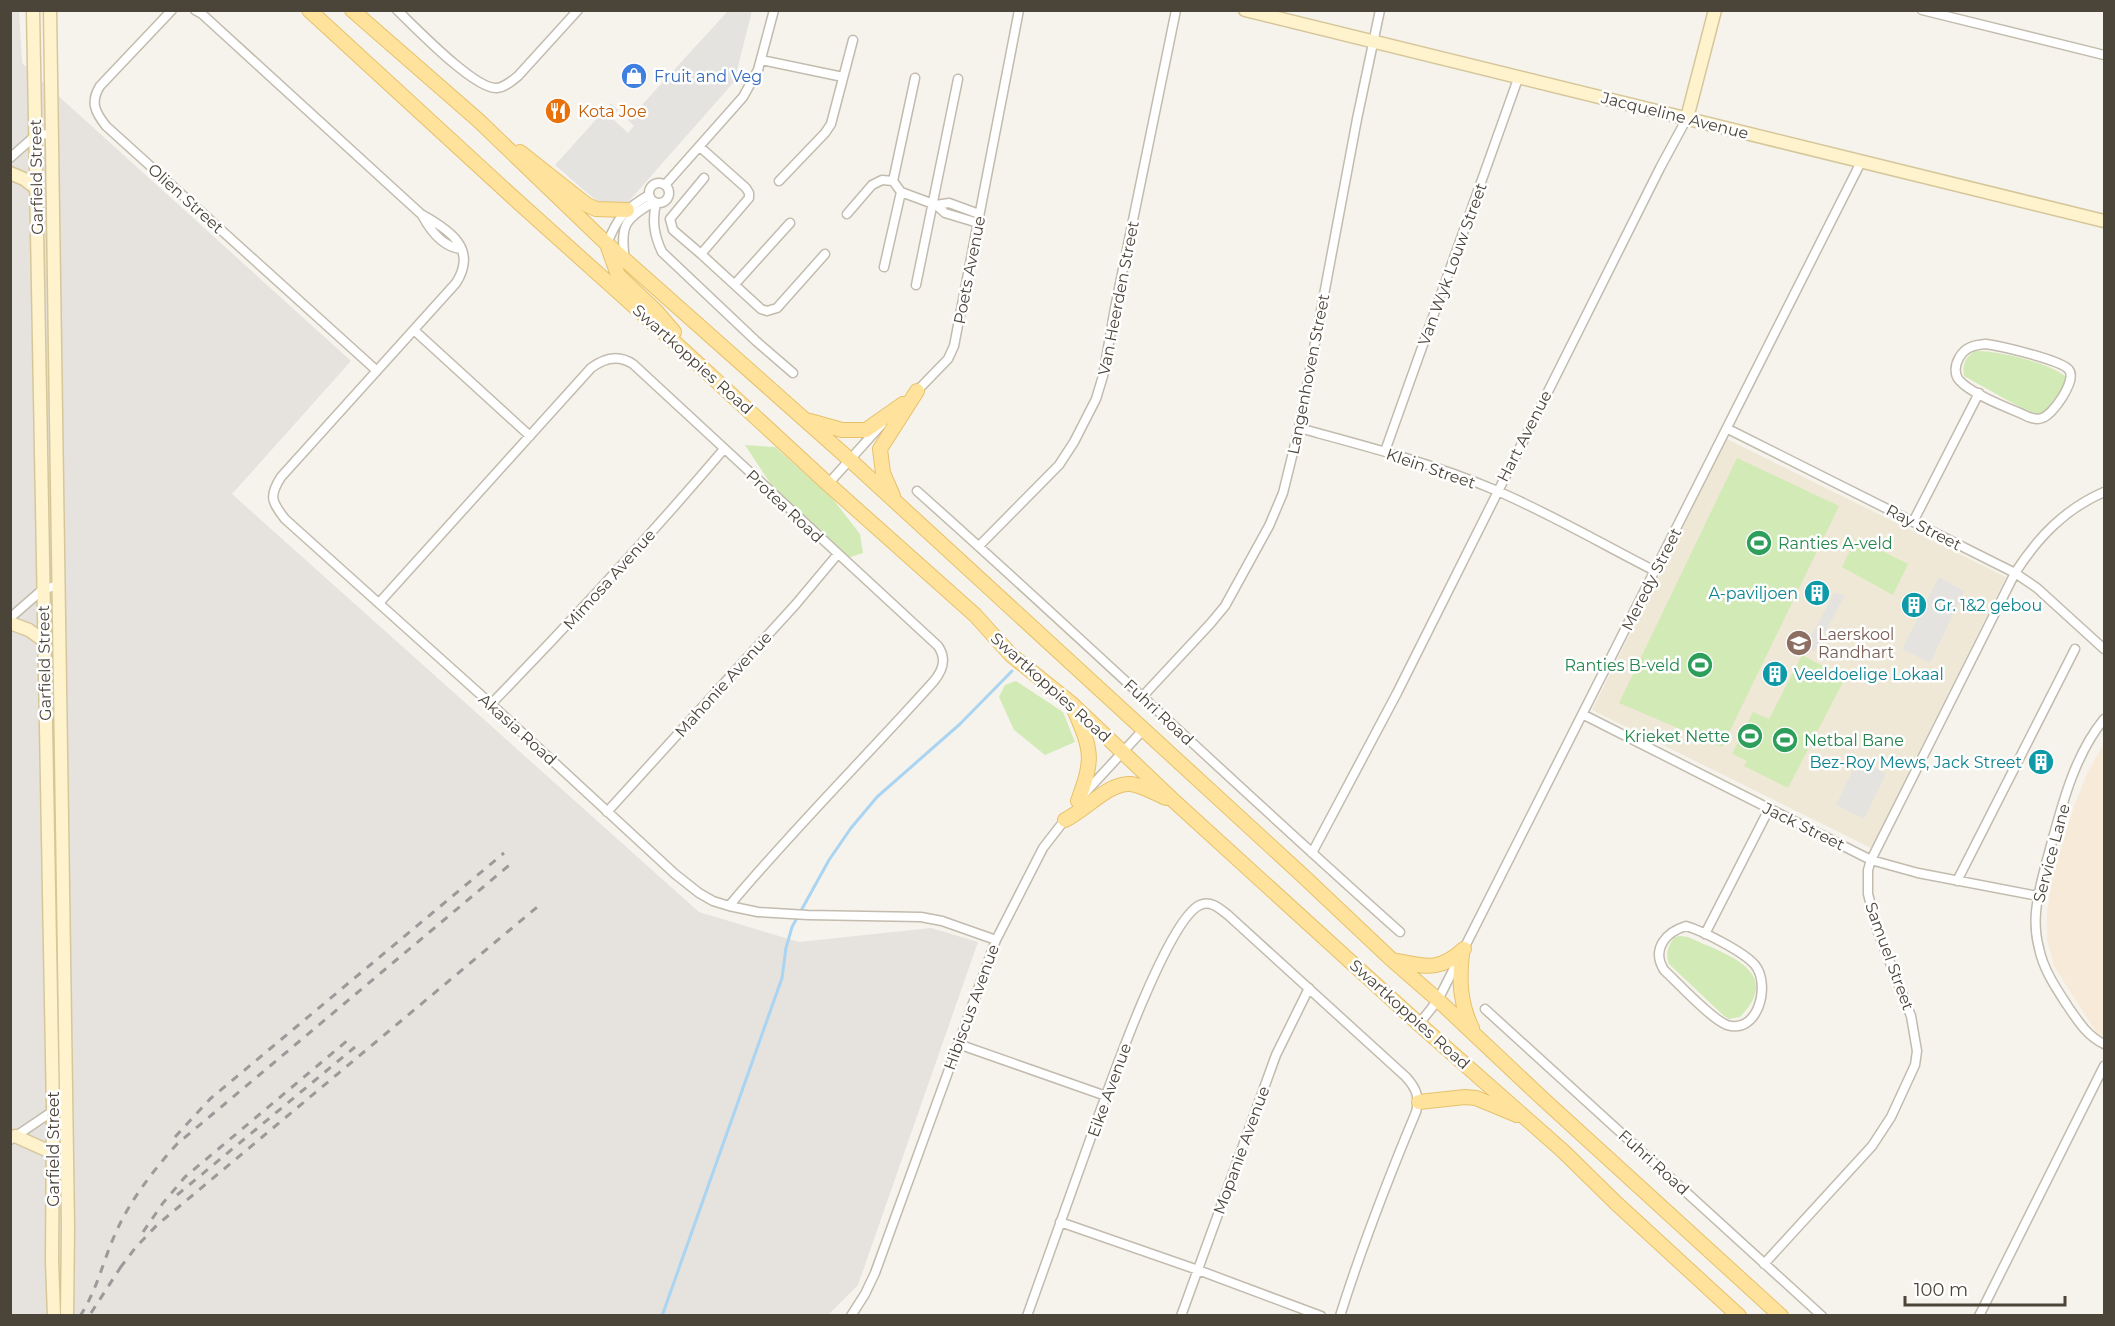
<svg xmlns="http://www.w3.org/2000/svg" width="2115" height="1326" viewBox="0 0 2115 1326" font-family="Montserrat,sans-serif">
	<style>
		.commercial { fill: #f7ead8 }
		.industrial { fill: #e6e2dd }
		.education { fill: #efe8d6 }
		.green { fill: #d2eab5 }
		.parking { fill: #e5e3e0 }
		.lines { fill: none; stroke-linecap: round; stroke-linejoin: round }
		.stream { stroke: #a9d4f2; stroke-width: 3 }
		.street-casing { stroke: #c2bbae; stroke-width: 11 }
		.secondary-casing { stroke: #d6c79b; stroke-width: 15 }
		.primary-casing { stroke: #e6c16a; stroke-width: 16 }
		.street { stroke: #fff; stroke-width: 8 }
		.secondary { stroke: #fff3cd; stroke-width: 12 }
		.primary { stroke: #ffe39c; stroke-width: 14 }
		.rail { stroke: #9a9a9a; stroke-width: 3; stroke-dasharray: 8 8; stroke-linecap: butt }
		.labels { text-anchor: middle; stroke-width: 5; stroke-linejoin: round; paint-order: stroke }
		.shop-label { font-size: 16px; fill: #366cbe; stroke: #fff; text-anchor: start }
		.food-label { font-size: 16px; fill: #c56008; stroke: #fff; text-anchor: start }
		.street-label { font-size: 16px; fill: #4b4439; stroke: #fff }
		.leisure-label { font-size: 16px; fill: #27864d; stroke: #fff; text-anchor: start }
		.culture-label { font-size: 16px; fill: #0d838f; stroke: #fff; text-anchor: end }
		.education-label { font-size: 16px; fill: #785e54; stroke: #fff; text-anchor: start }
	</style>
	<rect width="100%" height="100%" fill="#f6f3ec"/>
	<path class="commercial" d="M2104 743V1035H2098L2054 966 2047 940V912L2052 879 2073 809 2087 774Z"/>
	<path class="industrial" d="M10 11H19L22 63 351 361 232 494 699 912 799 942 931 928 978 942 858 1285 828 1315H11Z"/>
	<path class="education" d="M1727 439 2006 577 1871 848 1592 710Z"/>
	<path class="green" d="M1975 351C1996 350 2051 363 2066 377V383L2045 412 2037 414 2025 410 1964 376C1962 365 1965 357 1975 351Z
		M745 445 775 447 832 498 860 534 863 553 844 559 778 495Z
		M1737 458 1839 506 1722 747 1619 703Z
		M1856 538 1908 564 1893 595 1842 567Z
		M1802 655 1845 678 1788 788 1744 766 1747 761 1732 754 1753 712 1769 719Z
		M1016 681 1063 712 1075 742 1045 755 1014 730 999 697 1005 685Z
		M1680 936 1688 937C1722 953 1786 970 1740 1017L1729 1019 1724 1016 1669 964C1665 953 1668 946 1675 937Z"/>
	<path class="parking" d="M728 11H752L734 82 615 217 555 165 611 103 618 110 612 118 628 133 634 126 628 120Z
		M1939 577 1964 591 1930 663 1902 649Z
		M1834 593 1845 595 1815 651 1804 649Z
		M1859 757 1886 774 1864 819 1836 805Z"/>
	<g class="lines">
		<path class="stream" d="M662 1316 782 978 786 948 792 927 829 860 851 828 877 797 960 724 1012 671"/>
		<g class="street-casing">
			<path id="street" d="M172 10 100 86C90 102 95 112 106 126L376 370
				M195 10 202 14 421 214C450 230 478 249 456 283L281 477C269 496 271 501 285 519L491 704 675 874 699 893 713 901 729 906 758 912 808 915 921 917 942 921 996 940
				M397 10C415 27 475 90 497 88 505 87 512 81 518 76L578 10
				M1922 10 2104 55
				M761 60 843 77
				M915 78 893 181 901 192 936 205 945 213 978 223
				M700 147 746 188 749 193V198L701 254 761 309 767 311 777 308 825 254
				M10 158 36 135 52 134
				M779 181 825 133 831 124 853 40
				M649 193a10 10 0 1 1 20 0a10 10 0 1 1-20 0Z
				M665 185 743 97 758 70 774 10
				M656 203C652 221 654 235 662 252L756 341 793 373
				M936 205 949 203 979 214
				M847 214 872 185 882 180 893 181
				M422 215C430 230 443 247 461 249
				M607 244C617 218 625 209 649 195
				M701 254 673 230 670 219 704 178
				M625 260C620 226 624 219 654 202
				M884 267 901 192
				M735 284 790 223
				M916 285 958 79
				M415 331 530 436
				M1986 344C2000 346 2062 360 2069 370 2077 380 2053 415 2042 418 2035 421 2026 416 2020 413 2003 406 1970 393 1959 380 1954 374 1955 365 1959 358 1965 347 1974 345 1986 344Z
				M915 393 948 359 954 346 1019 10
				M1299 428C1365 446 1432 463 1495 490 1549 513 1602 544 1655 571
				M1728 429 2015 573 2037 588 2104 649
				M1385 451 1519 76
				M828 484 882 424
				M917 491C1080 636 1237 787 1400 932
				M1913 522 1979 393
				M979 546 1059 465 1074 442 1096 399 1103 376 1115 308 1176 10
				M379 603 591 368C604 358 618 354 633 364L938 646C947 659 943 670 934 681 866 757 794 828 729 906
				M10 618 42 590 58 585
				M1142 697 1210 624 1225 606 1269 526 1283 493 1299 428 1357 119 1380 10
				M491 704C571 622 649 537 724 449
				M1584 715 1871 860 1918 873 2038 896
				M2104 719C2074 756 2062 805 2050 849 2044 870 2038 891 2036 912 2035 924 2036 937 2039 948 2043 969 2056 988 2067 1005 2078 1021 2087 1036 2104 1044
				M1083 795 1144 729
				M607 812 796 604 837 555
				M1312 853 1397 693 1660 168 1687 118
				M1957 881 2075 649
				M1686 926C1703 931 1744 952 1755 965 1771 985 1758 1035 1727 1025 1711 1019 1678 983 1664 970 1651 949 1666 932 1686 926Z
				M1705 934 1769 809
				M1485 1009 1822 1316
				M1419 1024 1438 1000 1861 162
				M958 1044 1106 1096
				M10 1140 53 1111 66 1106
				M1060 1222 1198 1270 1321 1316
				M1764 1264 1872 1146 1891 1117 1915 1065 1917 1051 1911 1016 1878 932 1868 894V870L1871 860 2015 573C2038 537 2065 509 2104 492
				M851 1316 865 1294 875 1273 996 940 1043 848 1067 817
				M1027 1316C1045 1265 1063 1215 1081 1165 1097 1121 1164 921 1200 905 1211 900 1220 909 1228 915L1406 1077C1416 1088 1420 1097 1416 1112 1388 1179 1362 1246 1340 1316
				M1181 1316 1276 1055 1309 988
				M1979 1316 2104 1066"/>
		</g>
		<g class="secondary-casing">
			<path id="secondary" d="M33 10 53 1111 52 1261 54 1316
				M50 10 68 1226 67 1316
				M1245 10 2104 221
				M1687 118 1715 10
				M10 173 24 179 37 189
				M10 623 29 630 44 641
				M15 1136 53 1153"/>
		</g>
		<g class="primary-casing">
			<path id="primary" d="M309 10 517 201 683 350 828 484 975 615 1011 655 1072 704 1174 801 1419 1024 1563 1151 1616 1203 1739 1316
				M352 10 478 120 607 244 849 459 1301 874 1391 959 1438 1000 1542 1098 1781 1316
				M520 152 587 205 596 209 627 210
				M608 247 618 275 656 311 674 332
				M810 421 842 430H866L903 404
				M893 496 883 473 880 449 917 391
				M1074 709C1092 751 1094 758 1078 801
				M1065 820C1086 810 1109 782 1131 784 1143 786 1155 793 1166 798
				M1462 954C1459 980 1460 1004 1472 1028
				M1393 960C1424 966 1438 973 1464 949
				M1419 1102 1465 1097 1476 1098 1517 1115"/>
		</g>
		<use href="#street" class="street"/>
		<use href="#secondary" class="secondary"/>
		<use href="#primary" class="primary"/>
		<path class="rail" d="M175 1137 210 1099 504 853
			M177 1195 355 1047
			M143 1232 163 1203 185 1177 348 1040
			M120 1268 136 1247 157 1225 542 903
			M91 1313 124 1262
			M80 1316C96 1292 102 1265 113 1239 128 1203 151 1173 177 1144L513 862"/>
	</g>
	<defs>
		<g id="shop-disc" transform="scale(1.35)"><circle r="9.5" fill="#3f7fe0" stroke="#fff"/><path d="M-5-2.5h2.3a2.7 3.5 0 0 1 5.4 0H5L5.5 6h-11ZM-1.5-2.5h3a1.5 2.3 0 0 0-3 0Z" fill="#fff"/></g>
		<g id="restaurant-disc" transform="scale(1.35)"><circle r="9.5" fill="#e8710a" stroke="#fff"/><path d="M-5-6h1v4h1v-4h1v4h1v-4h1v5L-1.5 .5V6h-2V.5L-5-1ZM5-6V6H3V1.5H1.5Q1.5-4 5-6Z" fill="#fff"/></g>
		<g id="stadium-disc" transform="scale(1.35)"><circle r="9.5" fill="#2e9e5b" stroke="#fff"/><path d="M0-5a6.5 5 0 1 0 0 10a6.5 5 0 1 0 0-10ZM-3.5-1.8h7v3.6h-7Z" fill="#fff"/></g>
		<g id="building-disc" transform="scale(1.35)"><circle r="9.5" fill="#0f9aa8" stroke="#fff"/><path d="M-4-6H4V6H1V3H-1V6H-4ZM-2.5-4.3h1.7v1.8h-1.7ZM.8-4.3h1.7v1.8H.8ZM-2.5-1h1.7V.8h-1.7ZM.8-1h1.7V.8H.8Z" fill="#fff"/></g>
		<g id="school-disc" transform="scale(1.35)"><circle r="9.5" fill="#8d6e63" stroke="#fff"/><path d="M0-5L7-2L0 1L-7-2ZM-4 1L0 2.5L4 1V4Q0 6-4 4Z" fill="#fff"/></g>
	</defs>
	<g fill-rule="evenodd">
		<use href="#shop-disc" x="634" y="76"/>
		<use href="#restaurant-disc" x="558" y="111"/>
		<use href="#stadium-disc" x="1759" y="543"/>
		<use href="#building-disc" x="1817" y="593"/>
		<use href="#building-disc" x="1914" y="605"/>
		<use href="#school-disc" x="1799" y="643"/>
		<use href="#stadium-disc" x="1700" y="665"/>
		<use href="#building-disc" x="1775" y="674"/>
		<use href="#stadium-disc" x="1750" y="736"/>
		<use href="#stadium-disc" x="1785" y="740"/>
		<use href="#building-disc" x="2041" y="762"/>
	</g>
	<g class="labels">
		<g class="shop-label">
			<text x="654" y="82">Fruit and Veg</text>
		</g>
		<g class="food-label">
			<text x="578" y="117">Kota Joe</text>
		</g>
		<g class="street-label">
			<text transform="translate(1675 115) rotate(14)" y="6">Jacqueline Avenue</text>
			<text transform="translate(36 177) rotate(-91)" y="6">Garfield Street</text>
			<text transform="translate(186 198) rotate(42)" y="6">Olien Street</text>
			<text transform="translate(1452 264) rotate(-70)" y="6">Van Wyk Louw Street</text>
			<text transform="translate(969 270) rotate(-79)" y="6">Poets Avenue</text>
			<text transform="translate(1118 298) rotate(-79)" y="6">Van Heerden Street</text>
			<text transform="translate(693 359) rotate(42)" y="6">Swartkoppies Road</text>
			<text transform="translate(1308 374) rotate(-79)" y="6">Langenhoven Street</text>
			<text transform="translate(1524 436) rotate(-63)" y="6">Hart Avenue</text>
			<text transform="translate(1431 468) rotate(19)" y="6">Klein Street</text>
			<text transform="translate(785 506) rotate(43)" y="6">Protea Road</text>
			<text transform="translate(1924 527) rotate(27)" y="6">Ray Street</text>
			<text transform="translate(609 579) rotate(-48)" y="6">Mimosa Avenue</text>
			<text transform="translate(1651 579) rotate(-63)" y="6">Meredy Street</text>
			<text transform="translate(44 663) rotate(-91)" y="6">Garfield Street</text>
			<text transform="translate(723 684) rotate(-48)" y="6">Mahonie Avenue</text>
			<text transform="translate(1051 687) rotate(42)" y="6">Swartkoppies Road</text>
			<text transform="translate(1159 712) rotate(43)" y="6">Fuhri Road</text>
			<text transform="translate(518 729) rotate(42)" y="6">Akasia Road</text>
			<text transform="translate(1804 826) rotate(26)" y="6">Jack Street</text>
			<text transform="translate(2051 853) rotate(-75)" y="6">Service Lane</text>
			<text transform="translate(1890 956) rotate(70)" y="6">Samuel Street</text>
			<text transform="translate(971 1007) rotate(-70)" y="6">Hibiscus Avenue</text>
			<text transform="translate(1410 1014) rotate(42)" y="6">Swartkoppies Road</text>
			<text transform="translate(1109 1090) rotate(-70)" y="6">Eike Avenue</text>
			<text transform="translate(53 1149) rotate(-90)" y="6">Garfield Street</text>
			<text transform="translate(1241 1150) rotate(-70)" y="6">Mopanie Avenue</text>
			<text transform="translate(1654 1162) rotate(42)" y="6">Fuhri Road</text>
		</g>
		<g class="leisure-label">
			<text x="1778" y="549">Ranties A-veld</text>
			<text x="1680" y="671" text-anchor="end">Ranties B-veld</text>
			<text x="1730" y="742" text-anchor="end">Krieket Nette</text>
			<text x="1804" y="746">Netbal Bane</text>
		</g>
		<g class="culture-label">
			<text x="1798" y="599">A-paviljoen</text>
			<text x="1934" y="611" text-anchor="start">Gr. 1&amp;2 gebou</text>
			<text x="1794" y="680" text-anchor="start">Veeldoelige Lokaal</text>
			<text x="2022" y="768">Bez-Roy Mews, Jack Street</text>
		</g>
		<g class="education-label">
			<text x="1818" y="640">Laerskool<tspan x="1818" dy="18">Randhart</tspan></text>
		</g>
	</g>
	<rect width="2115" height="1326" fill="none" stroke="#4b4439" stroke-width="24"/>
	<path d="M1905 1296v9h160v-9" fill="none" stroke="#4b4439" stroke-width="3"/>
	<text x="1914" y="1296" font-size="18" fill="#4b4439" stroke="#ffffff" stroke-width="4.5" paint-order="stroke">100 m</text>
</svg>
